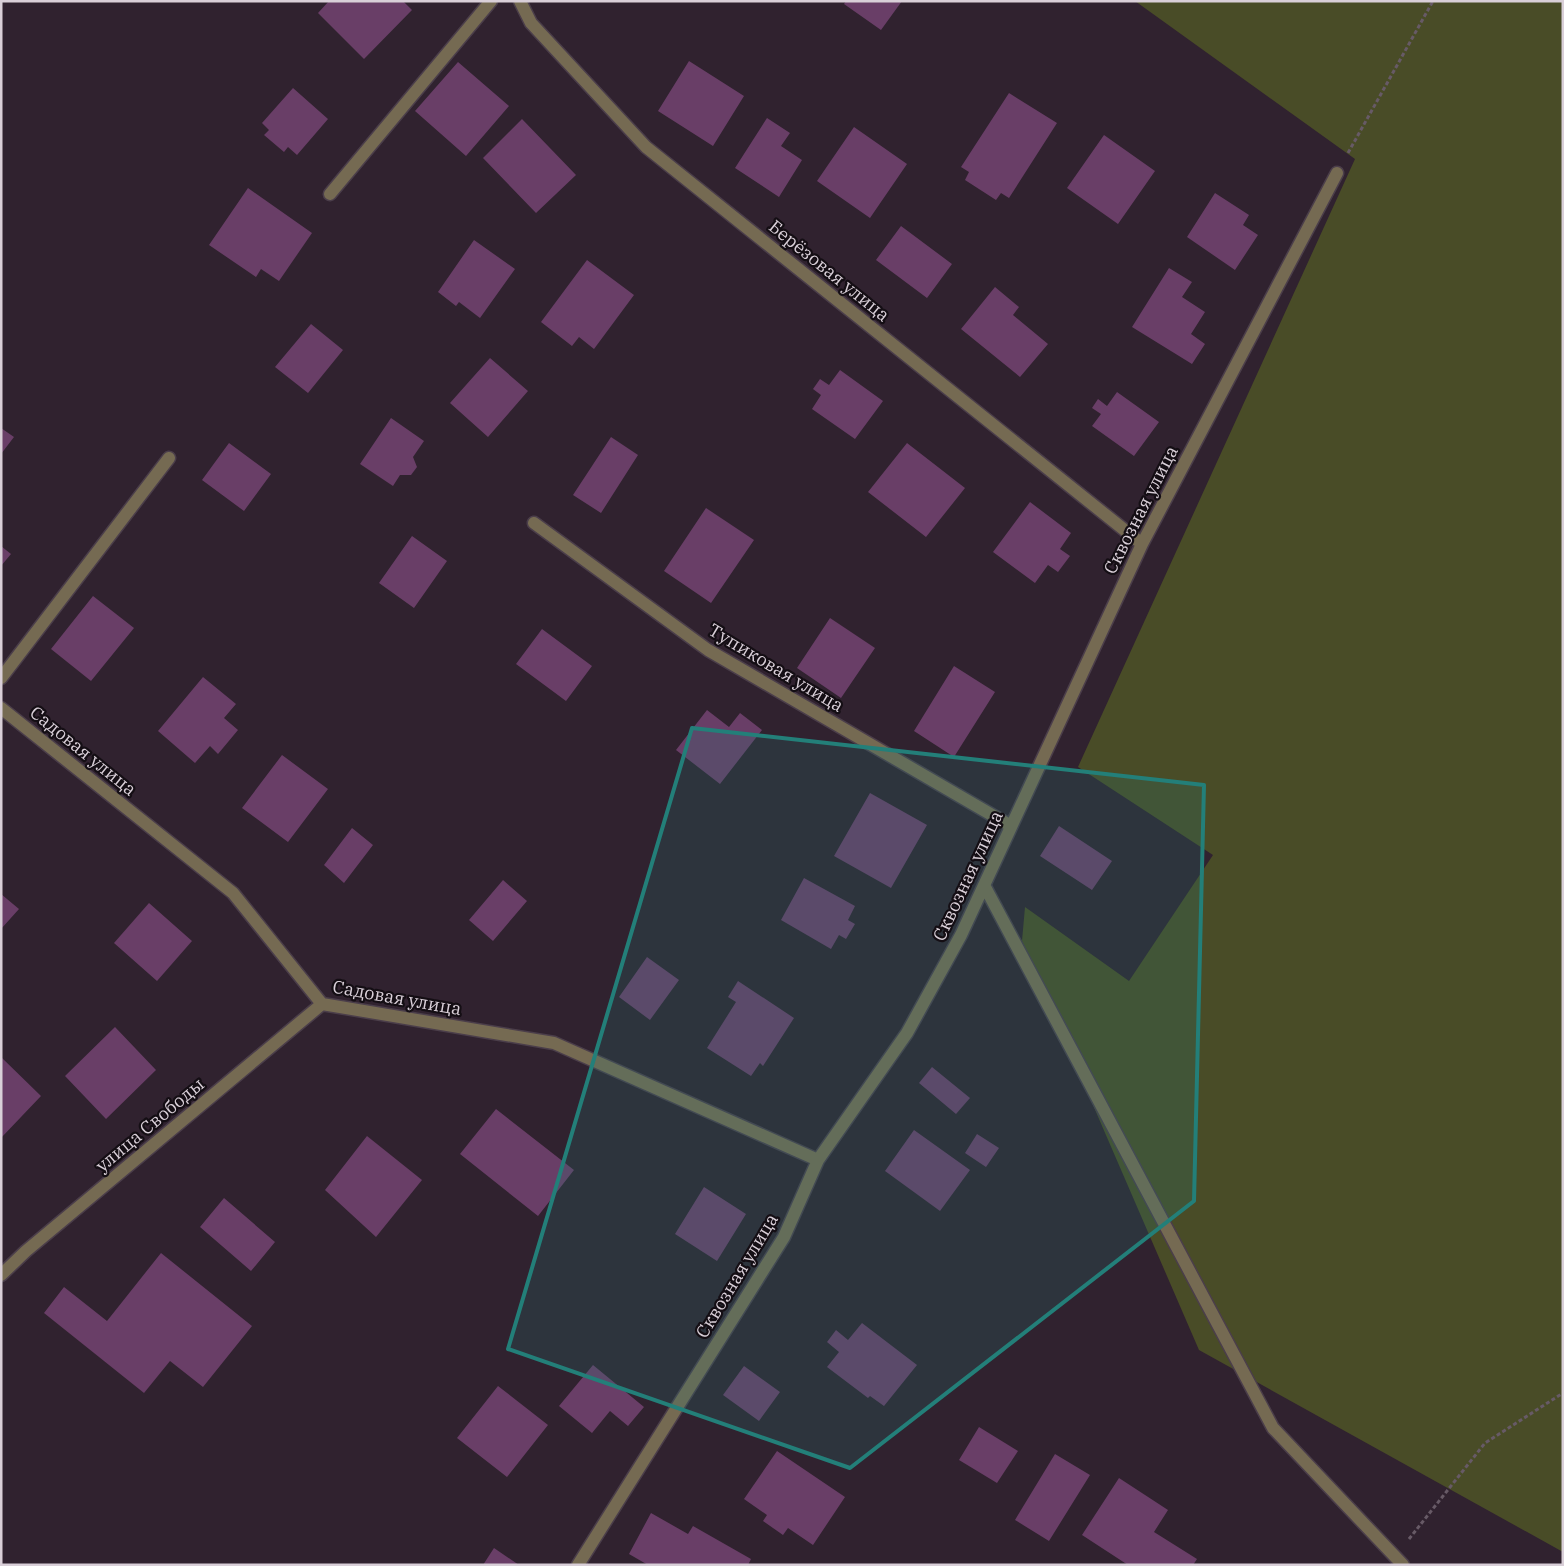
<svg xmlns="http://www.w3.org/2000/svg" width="1564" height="1566" viewBox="0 0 1564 1566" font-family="'IBM Plex Serif',serif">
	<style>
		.green { fill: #494c27 }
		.building { fill: #693e67 }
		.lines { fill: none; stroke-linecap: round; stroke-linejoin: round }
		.minor-casing { stroke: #4b3e4a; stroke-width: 15 }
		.path { stroke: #675a66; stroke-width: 3; stroke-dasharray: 4 2.5; stroke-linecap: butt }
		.minor { stroke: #756a52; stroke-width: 12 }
		.marked { fill: #237f79; fill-opacity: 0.2; stroke: #237f79; stroke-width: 4; stroke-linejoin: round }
		.labels { text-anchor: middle; stroke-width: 4.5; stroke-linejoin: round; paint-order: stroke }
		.street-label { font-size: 18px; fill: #d9cfd8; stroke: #140e14 }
	</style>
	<rect width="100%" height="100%" fill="#30222f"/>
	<path class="green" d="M1135 1H1563V1552L1199 1350 1022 941 1025 907 1129 981 1213 855 1078 767 1355 159Z"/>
	<path class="building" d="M329 1H403L412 10 364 59 318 13Z
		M846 1H902L881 30 844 4Z
		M689 61 744 96 713 146 658 111Z
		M458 62 509 106 466 156 415 111Z
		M293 88 328 119 297 155 288 147 284 152 264 135 269 130 262 123Z
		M1009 93 1057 123 1009 198 1001 193 996 200 965 180 969 172 961 167Z
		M767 118 790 133 781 146 802 160 779 197 735 168Z
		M522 119 576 175 536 213 483 158Z
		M854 127 907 164 870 218 817 181Z
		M1104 135 1155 171 1118 224 1067 188Z
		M248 188 312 233 279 281 261 269 256 277 209 245Z
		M1215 193 1249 215 1243 225 1258 235 1235 270 1187 237Z
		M901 226 952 264 927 298 876 260Z
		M474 240 515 269 480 318 459 302 456 306 438 292Z
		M587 260 634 295 594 349 579 337 572 346 541 322Z
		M1169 268 1192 282 1182 297 1205 312 1191 334 1205 344 1192 364 1132 327Z
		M995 287 1019 307 1013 315 1048 344 1020 377 961 329Z
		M311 324 343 350 308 393 275 367Z
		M490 358 528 391 488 437 450 403Z
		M840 370 883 401 855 439 812 409 821 395 813 389 820 379 829 385Z
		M1117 392 1159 422 1134 456 1092 426 1101 414 1092 408 1098 399 1107 406Z
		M391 418 424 441 413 457 417 467 411 475H400L393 486 360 464Z
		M1 428 14 437 1 454Z
		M611 437 638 455 601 513 573 495Z
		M229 443 271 474 244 511 202 480Z
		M907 443 965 488 926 537 868 492Z
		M1030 502 1071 533 1060 549 1070 556 1058 572 1048 565 1035 583 993 552Z
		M706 508 754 540 711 603 664 571Z
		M412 536 447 561 414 608 379 583Z
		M1 546 11 554 1 566Z
		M93 596 134 628 91 681 51 649Z
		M830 618 875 648 841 698 797 668Z
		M542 629 592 666 566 701 516 664Z
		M954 666 995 692 954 757 914 731Z
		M203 677 236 704 224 718 238 730 218 754 210 746 195 763 158 731Z
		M707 710 729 727 740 713 762 730 720 784 676 750Z
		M282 755 328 789 288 842 242 808Z
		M870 793 927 825 891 888 834 856Z
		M1059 826 1112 861 1092 890 1040 856Z
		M352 828 373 845 344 883 324 865Z
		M804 878 855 906 848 920 855 924 846 939 839 935 831 949 781 920Z
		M503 880 527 901 493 941 469 920Z
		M1 894 19 909 1 929Z
		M149 903 192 941 157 981 114 943Z
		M647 957 679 980 650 1020 619 997Z
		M738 981 794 1018 763 1066 760 1063 751 1076 707 1048 736 1002 728 997Z
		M115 1027 156 1070 106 1119 65 1076Z
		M1 1057 41 1096 1 1138Z
		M932 1067 970 1098 956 1114 919 1083Z
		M496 1109 574 1170 538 1216 460 1154Z
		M914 1130 970 1170 940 1211 885 1171Z
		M977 1134 999 1148 986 1167 965 1153Z
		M367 1136 422 1180 376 1237 325 1190Z
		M704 1187 746 1214 717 1261 675 1234Z
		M224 1198 275 1242 251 1271 200 1227Z
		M161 1253 252 1326 203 1387 170 1361 144 1393 44 1313 64 1287 107 1321Z
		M862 1323 917 1365 884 1406 870 1396 868 1398 827 1367 839 1352 827 1342 836 1330 848 1340Z
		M593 1365 644 1407 628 1426 610 1411 592 1433 559 1406Z
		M744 1366 780 1392 759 1421 723 1395Z
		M498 1386 548 1425 507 1477 457 1438Z
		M979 1427 1018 1451 997 1483 959 1460Z
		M777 1451 845 1497 813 1545 788 1528 783 1535 763 1521 767 1515 744 1499Z
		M1055 1454 1090 1475 1049 1541 1015 1520Z
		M1119 1478 1168 1510 1154 1532 1197 1559 1193 1565H1128L1082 1535Z
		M651 1513 688 1534 693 1526 751 1559 748 1565H648L629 1554Z
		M494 1548 519 1565H483Z"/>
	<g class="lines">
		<g class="minor-casing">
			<path id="minor" d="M520 1 531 23 646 147 1142 544
				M330 194 491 1
				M534 523 708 650 1011 826
				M1 678 169 458
				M1 708 233 893 322 1004 554 1043 818 1160
				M984 885 1273 1428 1403 1565
				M1 1275 26 1251 322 1004
				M578 1565 784 1237 818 1160 907 1033 961 935 1142 544 1337 173"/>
		</g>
		<path class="path" d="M1348 153 1433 1
			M1409 1539 1485 1443 1563 1393"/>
		<use href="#minor" class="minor"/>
	</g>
	<path class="marked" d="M692 728 1204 785 1194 1201 850 1468 508 1349Z"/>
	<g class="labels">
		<g class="street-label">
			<text transform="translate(829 271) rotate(39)" y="6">Берёзовая улица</text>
			<text transform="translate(1141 510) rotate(-63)" y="6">Сквозная улица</text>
			<text transform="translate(776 668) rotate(31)" y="6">Тупиковая улица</text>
			<text transform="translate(83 751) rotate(39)" y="6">Садовая улица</text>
			<text transform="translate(968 876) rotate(-65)" y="6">Сквозная улица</text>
			<text transform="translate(397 998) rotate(10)" y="6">Садовая улица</text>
			<text transform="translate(150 1125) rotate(-40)" y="6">улица Свободы</text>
			<text transform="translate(737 1276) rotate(-59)" y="6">Сквозная улица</text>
		</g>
	</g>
	<rect width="1564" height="1566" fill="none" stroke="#d9cfd8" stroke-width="5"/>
</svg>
